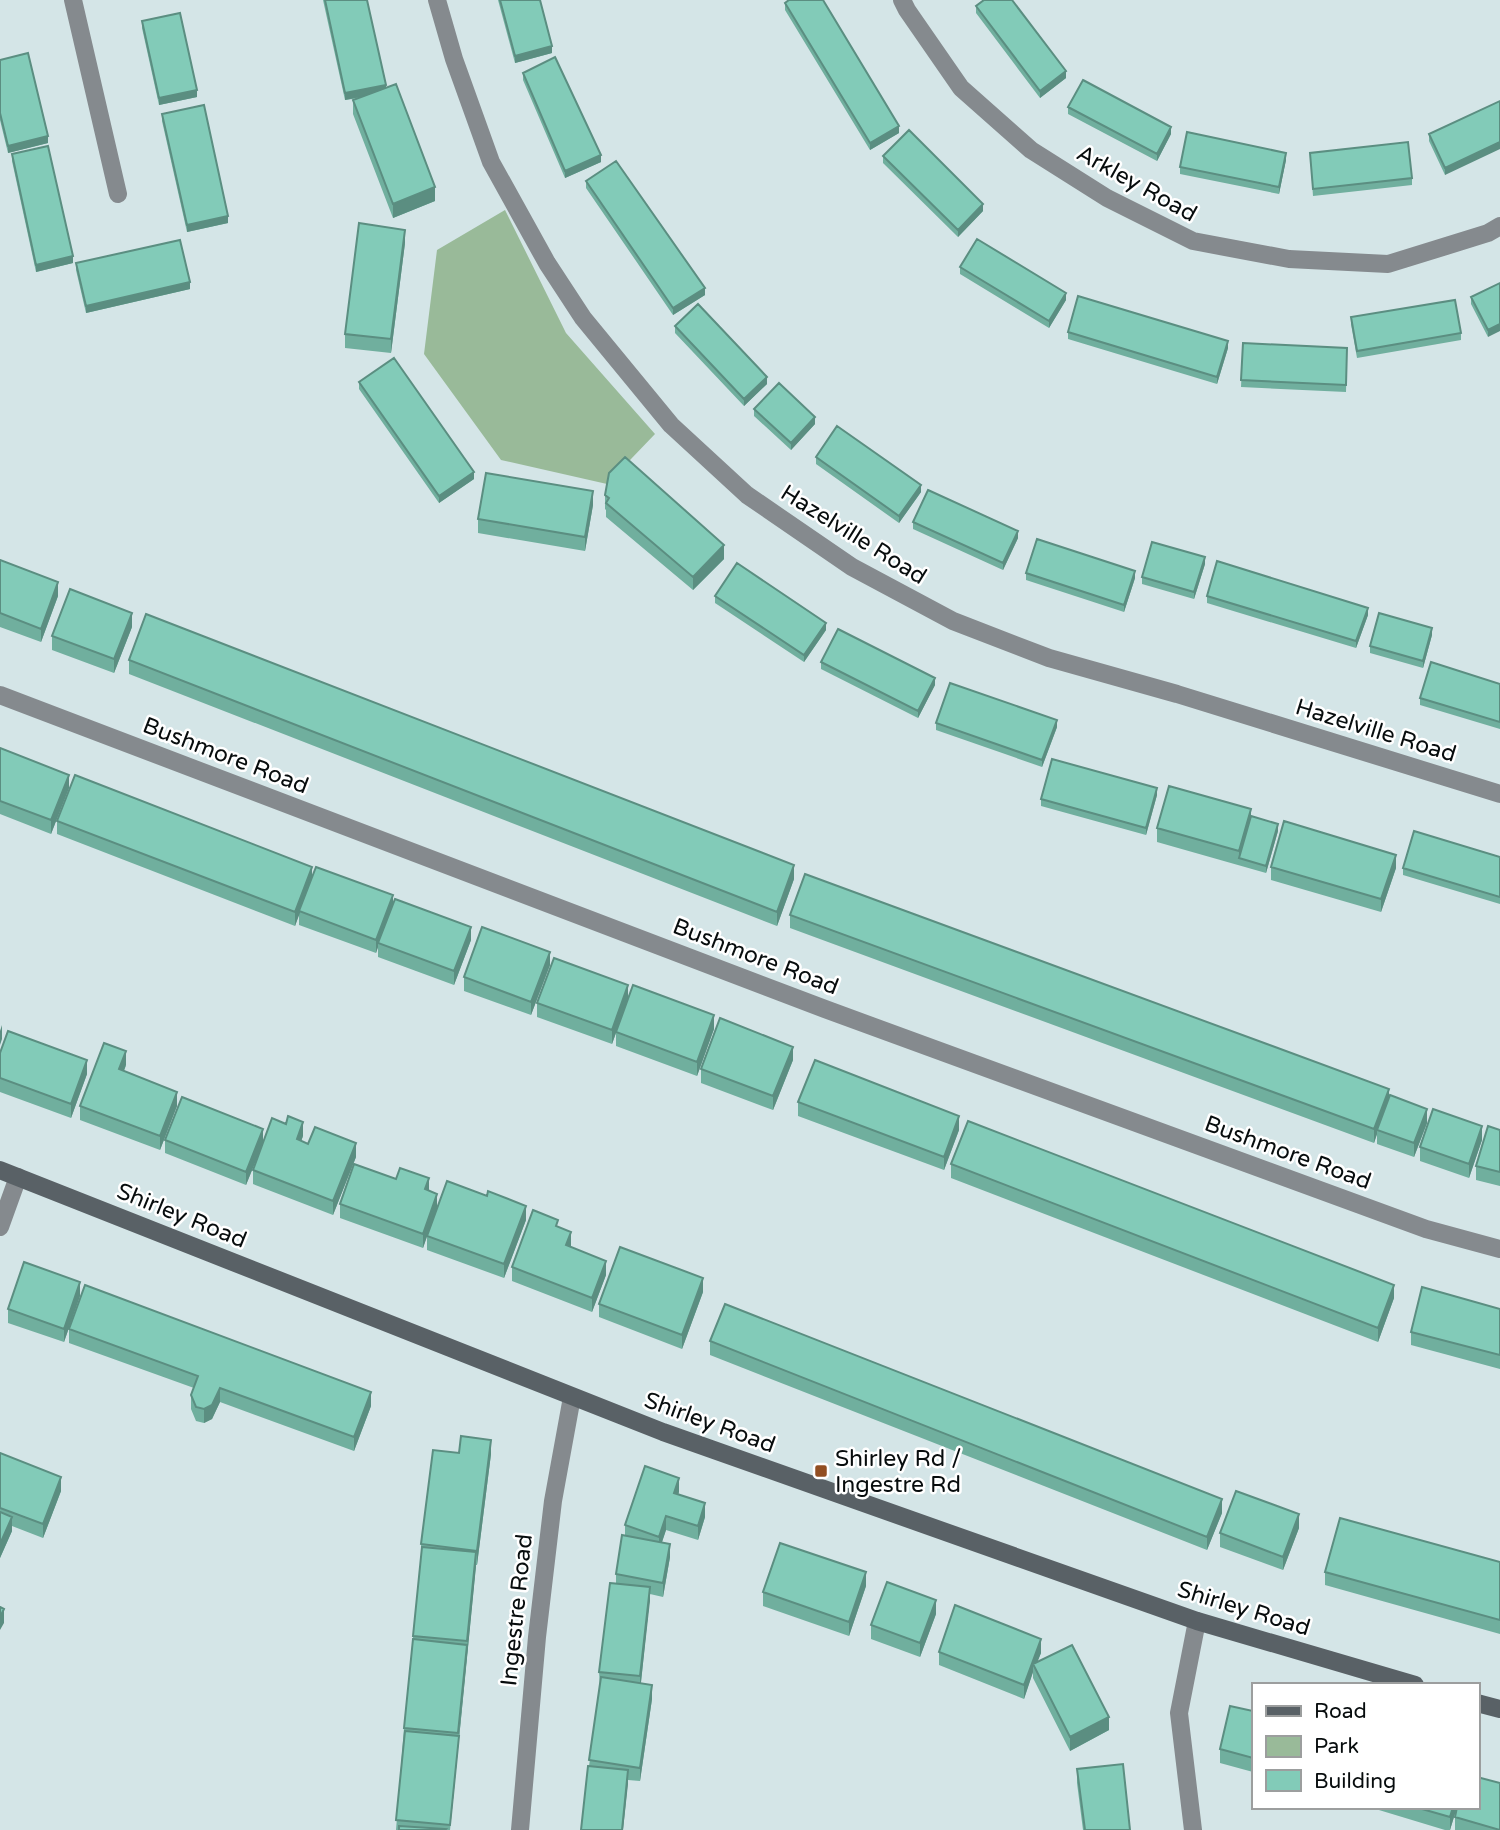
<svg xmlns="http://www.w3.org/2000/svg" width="1500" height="1830" viewBox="0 0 1500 1830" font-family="'Varela Round',sans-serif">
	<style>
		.green { fill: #99ba99 }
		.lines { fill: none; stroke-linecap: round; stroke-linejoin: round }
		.street { stroke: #858a8e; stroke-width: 18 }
		.secondary { stroke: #596166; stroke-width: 18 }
		.wall { fill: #70af9e }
		.shaded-wall { fill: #5b8e81 }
		.building { fill: #82cbb8; stroke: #5b8e81; stroke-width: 2 }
		.poi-dot { fill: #924e22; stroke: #fff; stroke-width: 2.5 }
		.labels { text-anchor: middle; stroke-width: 5; stroke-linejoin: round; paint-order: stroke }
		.street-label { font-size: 23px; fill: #070c0d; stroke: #fff }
		.poi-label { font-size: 23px; fill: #070c0d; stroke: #fff; text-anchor: start }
	</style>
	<rect width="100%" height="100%" fill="#d4e5e7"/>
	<path class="green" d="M505 210 566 333 655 434 607 484 501 460 424 354 437 250Z"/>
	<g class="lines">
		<path class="street" d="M73 0 118 194
			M437 0 454 59 491 162 547 263 583 318 671 425 747 495 852 567 953 621 1049 658 1177 694 1500 794
			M902 0 907 10 961 88 1031 150 1107 198 1193 241 1289 259 1388 264 1488 233 1500 226
			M0 695 825 1009 1426 1229 1500 1249
			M0 1227 18 1177
			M520 1830 537 1637 553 1501 572 1397
			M1193 1830 1179 1713 1197 1621"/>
		<path class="secondary" d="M0 1170 663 1432 1197 1621 1415 1685
			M1477 1703 1500 1709"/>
	</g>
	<path class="wall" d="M323 0H367L386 87 435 201 393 218 353 114V100L359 98 345 100Z
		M498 0H540L552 53 515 63Z
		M785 3 899 133 870 150 785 10Z
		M976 6 1066 78 1040 98 976 13Z
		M142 21 197 97 159 105 142 28Z
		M0 60 48 143 8 153 0 120Z
		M523 73 601 162 565 178 523 80Z
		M1500 101 1445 175 1429 141V134Z
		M1068 107 1171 134 1157 161 1068 114Z
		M162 114 228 223 187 232 162 121Z
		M1310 153 1412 178V185L1313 196Z
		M12 154 73 263 36 272 12 161Z
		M883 156 983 211 958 237 883 163Z
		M1286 160 1279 194 1180 174V167Z
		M586 181 705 295 673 315 586 188Z
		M405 243 391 353 345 348V334Z
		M76 263 190 289 86 313 76 270Z
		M960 267 1066 300 1049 328 960 274Z
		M1500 283 1488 337 1471 304V297Z
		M1351 317 1461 333V340L1357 358 1351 324Z
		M675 326 767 384 744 406 675 333Z
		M1068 332 1228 348 1217 384 1068 339Z
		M1243 343 1347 348 1346 392 1241 387Z
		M359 382 474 479 439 503 359 389Z
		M754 409 815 424 791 450 754 416Z
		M816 457 921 492 899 523 816 464Z
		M605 495 724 559 693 590 606 517V510L605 509Z
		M593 505 585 551 478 533V519Z
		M913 522 1018 538 1003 570 913 529Z
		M0 560 58 596 41 642 0 627Z
		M1205 564 1194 599 1142 584V577Z
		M1026 573 1135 578 1124 612 1026 580Z
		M715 596 826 630 804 662 715 603Z
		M1207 596 1368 615 1356 648 1207 603Z
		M132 627 114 673 52 650V636Z
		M1432 635 1423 668 1370 653V646Z
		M129 660 794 879 777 926 129 674Z
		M821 662 935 685 918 718 821 669Z
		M1500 684V729L1420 705V698Z
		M936 723 1057 727 1042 767 936 730Z
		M0 748 69 788 51 834 0 814Z
		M1157 795 1146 835 1041 806V799Z
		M1251 816 1278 831 1266 873 1157 842V828Z
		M57 821 312 879 393 905 471 940 454 985 378 957V947L376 953 299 925V914L295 926 57 834Z
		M1500 857V904L1403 875V868Z
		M1271 867 1396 868 1381 912 1271 880Z
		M790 915 1389 1098 1427 1123 1414 1157 1377 1144V1134L1374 1143 790 928Z
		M550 965 531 1015 464 991V977Z
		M628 999 714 1029 697 1076 616 1046V1033L612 1044 537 1017V1003Z
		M0 1053 87 1074 71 1118 0 1092Z
		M793 1060 773 1110 701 1083V1069Z
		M126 1065 124 1071 177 1106 160 1150 80 1120V1106Z
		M798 1102 959 1130 944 1170 798 1116Z
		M1500 1130V1186L1476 1180V1166Z
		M303 1136 301 1141 308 1144 356 1157 333 1215 253 1184V1170Z
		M165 1140 263 1143 246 1185 165 1153Z
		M1482 1140 1469 1178 1420 1161V1147Z
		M951 1164 1394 1298 1378 1342 951 1178Z
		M429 1191 437 1208 526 1220 504 1278 427 1250V1236L423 1248 340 1218V1204Z
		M558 1227 571 1246 570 1247 606 1275 592 1312 512 1281V1267Z
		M703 1292 682 1349 599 1317V1304Z
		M80 1296 64 1342 8 1323V1309Z
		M1500 1309V1369L1411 1345V1332Z
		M69 1329 371 1406 354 1451 220 1402 212 1419 204 1423 196 1421 191 1409V1395L194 1388 69 1343Z
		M710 1341 1222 1513 1207 1550 710 1355Z
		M0 1453 61 1491 43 1538 12 1526V1531L0 1558Z
		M459 1453 491 1454 477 1565H476L450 1830H396L404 1728 421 1558V1544Z
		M679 1492 678 1494 705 1517 698 1540 666 1530 662 1542 670 1557 663 1597 650 1594 641 1683 652 1699 640 1781 628 1780V1784L589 1766 600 1686 599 1672 616 1584V1574L625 1536V1525Z
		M1299 1528 1283 1570 1220 1547V1533Z
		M1500 1562V1634L1325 1585V1572Z
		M866 1586 849 1636 763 1606V1592Z
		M936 1614 920 1657 871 1639V1625Z
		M939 1652 1041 1653 1037 1662 1109 1730 1070 1751 1033 1678V1672L1024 1699 939 1665Z
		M1253 1711V1772L1220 1763V1749Z
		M1077 1769 1130 1830H1083L1077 1783Z
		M1369 1807H1457L1450 1830H1445Z
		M1455 1817 1500 1830H1455Z"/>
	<path class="shaded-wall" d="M552 46V53L515 63V56Z
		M1066 71V78L1040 98V91Z
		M386 85V92L345 100V93Z
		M197 90V97L159 105V98Z
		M899 126V133L870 150V143Z
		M1171 127V134L1157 161V154Z
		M48 136V143L8 153V146Z
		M1500 142V149L1445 175V168Z
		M1286 153V160L1279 194V187Z
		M601 155V162L565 178V171Z
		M435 187V201L393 218V204Z
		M983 204V211L958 237V230Z
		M228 216V223L187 232V225Z
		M405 230V243L391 353V339Z
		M73 256V263L36 272V265Z
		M190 282V289L86 313V306Z
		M705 288V295L673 315V308Z
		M1066 293V300L1049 328V321Z
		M1500 324V331L1488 337V330Z
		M1228 341V348L1217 384V377Z
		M767 377V384L744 406V399Z
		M815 417V424L791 450V443Z
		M474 472V479L439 503V496Z
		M921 485V492L899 523V516Z
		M593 491V505L585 551V537Z
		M1018 531V538L1003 570V563Z
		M724 545V559L693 590V577Z
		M1205 557V564L1194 599V592Z
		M1135 571V578L1124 612V605Z
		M58 582V596L41 642V629Z
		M1368 608V615L1356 648V641Z
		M132 613V627L114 673V659Z
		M826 623V630L804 662V655Z
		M1432 628V635L1423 668V661Z
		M935 678V685L918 718V711Z
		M1057 720V727L1042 767V760Z
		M69 775V788L51 834V820Z
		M1157 788V795L1146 835V828Z
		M1251 809V823L1239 858V851Z
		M1278 824V831L1266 873V866Z
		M1396 855V868L1381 912V899Z
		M794 865V879L777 926V912Z
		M312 867V881L295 926V912Z
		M393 895V909L378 943V947L376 953V940Z
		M471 927V940L454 985V971Z
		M550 952V965L531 1015V1002Z
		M628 985V999L612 1044V1030Z
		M714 1015V1029L697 1076V1062Z
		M2 1025V1039L0 1045V1031Z
		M793 1047V1060L773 1110V1096Z
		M126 1051V1065L119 1083V1069Z
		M87 1060V1074L71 1118V1104Z
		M1389 1089V1103L1377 1130V1134L1374 1143V1129Z
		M177 1092V1106L160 1150V1136Z
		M1427 1109V1123L1414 1157V1143Z
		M959 1116V1130L944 1170V1157Z
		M303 1122V1136L297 1153V1139Z
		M1482 1126V1140L1469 1178V1164Z
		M263 1129V1143L246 1185V1172Z
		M356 1143V1157L333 1215V1201Z
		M429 1178V1192L425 1189Z
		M437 1194V1208L423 1248V1234Z
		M526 1206V1220L504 1278V1264Z
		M571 1232V1246L566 1259V1245Z
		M606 1261V1275L592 1312V1298Z
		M703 1278V1292L682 1349V1335Z
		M80 1282V1296L64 1342V1329Z
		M1394 1285V1298L1378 1342V1328Z
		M220 1388V1402L212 1419 204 1423V1409Z
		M371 1392V1406L354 1451V1437Z
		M491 1440V1454L477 1565V1551Z
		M61 1477V1491L43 1538V1524Z
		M679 1478V1492L674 1507V1493Z
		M1222 1499V1513L1207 1550V1537Z
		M705 1503V1517L698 1540V1526Z
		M1299 1514V1528L1283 1570V1557Z
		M666 1516V1530L659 1551V1537Z
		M12 1517V1531L0 1558V1544Z
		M670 1544V1557L663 1597V1583Z
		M476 1552V1566L467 1658 450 1830Z
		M866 1572V1586L849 1636V1622Z
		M650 1587V1601L640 1690V1676Z
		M936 1600V1614L920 1657V1643Z
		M4 1609V1623L0 1630V1617Z
		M1041 1639V1653L1035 1668 1033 1664V1672L1024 1699V1685Z
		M652 1685V1699L640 1781V1768Z
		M1109 1717V1730L1070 1751V1737Z
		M628 1770V1784L623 1830H622Z
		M1453 1807H1457L1450 1830V1817Z"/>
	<path class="building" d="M325 0H367L386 85 345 93Z
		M500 0H540L552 46 515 56Z
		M789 0H823L899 126 870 143 785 3Z
		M984 0H1012L1066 71 1040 91 976 6Z
		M180 13 197 90 159 98 142 21Z
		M28 53 48 136 8 146 0 113V60Z
		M555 57 601 155 565 171 523 73Z
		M1083 80 1171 127 1157 154 1068 107Z
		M396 84 435 187 393 204 353 100Z
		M1500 101V142L1445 168 1429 134Z
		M204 105 228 216 187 225 162 114Z
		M909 130 983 204 958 230 883 156Z
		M1187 132 1286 153 1279 187 1180 167Z
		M1408 142 1412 178 1313 189 1310 153Z
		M48 146 73 256 36 265 12 154Z
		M616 161 705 288 673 308 586 181Z
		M359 223 405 230 391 339 345 334Z
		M977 239 1066 293 1049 321 960 267Z
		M180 240 190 282 86 306 76 263Z
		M1500 283V324L1488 330 1471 297Z
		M1078 296 1228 341 1217 377 1068 332Z
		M1455 300 1461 333 1357 351 1351 317Z
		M698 304 767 377 744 399 675 326Z
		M1243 343 1347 348 1346 385 1241 380Z
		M394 358 474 472 439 496 359 382Z
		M779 383 815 417 791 443 754 409Z
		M837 426 921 485 899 516 816 457Z
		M625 457 724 545 693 577 606 503 609 498 605 495 609 473Z
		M486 473 593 491 585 537 478 519Z
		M928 490 1018 531 1003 563 913 522Z
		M1037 539 1135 571 1124 605 1026 573Z
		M1152 542 1205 557 1194 592 1142 577Z
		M0 560 58 582 41 629 0 613Z
		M1217 561 1368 608 1356 641 1207 596Z
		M737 563 826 623 804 655 715 596Z
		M70 589 132 613 114 659 52 636Z
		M1379 613 1432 628 1423 661 1370 646Z
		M146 614 794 865 777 912 129 660Z
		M838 629 935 678 918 711 821 662Z
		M1431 662 1500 684V722L1420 698Z
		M950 683 1057 720 1042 760 936 723Z
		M0 748 69 775 51 820 0 801Z
		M1052 759 1157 788 1146 828 1041 799Z
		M75 775 312 867 295 912 57 821Z
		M1169 786 1251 809 1239 851 1157 828Z
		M1251 816 1278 824 1266 866 1239 858Z
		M1284 821 1396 855 1381 899 1271 867Z
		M1414 831 1500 857V897L1403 868Z
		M316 867 393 895 376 940 299 911Z
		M805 874 1389 1089 1374 1129 790 915Z
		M395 899 471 927 454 971 378 943Z
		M482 927 550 952 531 1002 464 977Z
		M554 958 628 985 612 1030 537 1003Z
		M633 985 714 1015 697 1062 616 1032Z
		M720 1018 793 1047 773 1096 701 1069Z
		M8 1031 87 1060 71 1104 0 1078V1053Z
		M104 1043 126 1051 119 1069 177 1092 160 1136 80 1106Z
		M815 1060 959 1116 944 1157 798 1102Z
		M1390 1095 1427 1109 1414 1143 1377 1130Z
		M182 1097 263 1129 246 1172 165 1140Z
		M1433 1109 1482 1126 1469 1164 1420 1147Z
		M288 1116 303 1122 297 1139 308 1144 315 1127 356 1143 333 1201 253 1170 272 1118 286 1124Z
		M968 1121 1394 1285 1378 1328 951 1164Z
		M1488 1126 1500 1130V1172L1476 1166Z
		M354 1164 396 1179 400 1168 429 1178 425 1189 437 1194 423 1234 340 1204Z
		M447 1181 487 1196 488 1191 526 1206 504 1264 427 1236Z
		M533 1210 558 1220 556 1226 571 1232 566 1245 606 1261 592 1298 512 1267Z
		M620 1247 703 1278 682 1335 599 1304Z
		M24 1262 80 1282 64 1329 8 1309Z
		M85 1285 371 1392 354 1437 220 1388 212 1405 204 1409 196 1407 191 1395 198 1376 69 1329Z
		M1422 1287 1500 1309V1355L1411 1332Z
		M725 1304 1222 1499 1207 1537 710 1341Z
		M461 1436 491 1440 477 1551 421 1544 433 1450 459 1453Z
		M0 1453 61 1477 43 1524 0 1508Z
		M645 1466 679 1478 674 1493 705 1503 698 1526 666 1516 659 1537 625 1525Z
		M1236 1491 1299 1514 1283 1557 1220 1533Z
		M0 1512 12 1517 0 1544Z
		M1340 1518 1500 1562V1620L1325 1572Z
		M622 1535 670 1544 663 1583 616 1574Z
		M780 1543 866 1572 849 1622 763 1592Z
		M422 1547 476 1552 467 1641 413 1636Z
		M887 1582 936 1600 920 1643 871 1625Z
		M610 1583 650 1587 640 1676 599 1672Z
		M955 1605 1041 1639 1024 1685 939 1652Z
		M0 1607 4 1609 0 1617Z
		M413 1639 467 1645 458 1733 404 1728Z
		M1072 1645 1109 1717 1070 1737 1033 1664Z
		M601 1677 652 1685 640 1768 589 1760Z
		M1230 1706 1253 1711V1758L1220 1749Z
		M405 1731 459 1736 450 1825 396 1820Z
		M1123 1764 1130 1830H1085L1077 1769Z
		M588 1766 628 1770 622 1830H581Z
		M1477 1777 1500 1783V1830L1455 1817 1457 1807H1477Z
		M1415 1807H1453L1450 1817Z
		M399 1826 446 1829 445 1830H399Z"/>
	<rect class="poi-dot" x="814" y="1464" width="14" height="14" rx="3.5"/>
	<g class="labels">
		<g class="street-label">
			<text transform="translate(1137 183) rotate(29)" y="8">Arkley Road</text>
			<text transform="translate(854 534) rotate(32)" y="8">Hazelville Road</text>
			<text transform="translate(1376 730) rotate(17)" y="8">Hazelville Road</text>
			<text transform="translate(226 755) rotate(21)" y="8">Bushmore Road</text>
			<text transform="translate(756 956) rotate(21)" y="8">Bushmore Road</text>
			<text transform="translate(1288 1152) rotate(20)" y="8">Bushmore Road</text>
			<text transform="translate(182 1215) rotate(22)" y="8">Shirley Road</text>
			<text transform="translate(710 1422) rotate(20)" y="8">Shirley Road</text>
			<text transform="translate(1244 1608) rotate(17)" y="8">Shirley Road</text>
			<text transform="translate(516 1610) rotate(-84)" y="8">Ingestre Road</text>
		</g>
		<g class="poi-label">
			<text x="835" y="1466">Shirley Rd /<tspan x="835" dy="26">Ingestre Rd</tspan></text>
		</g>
	</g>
	<rect x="1252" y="1683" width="228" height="126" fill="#ffffff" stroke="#9c9e9e" stroke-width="2"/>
	<rect x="1266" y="1706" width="35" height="10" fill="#596166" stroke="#9c9e9e" stroke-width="2"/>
	<text x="1314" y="1718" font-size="21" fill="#070c0d">Road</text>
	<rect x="1266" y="1736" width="35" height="21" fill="#99ba99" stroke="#9c9e9e" stroke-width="2"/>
	<text x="1314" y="1753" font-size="21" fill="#070c0d">Park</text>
	<rect x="1266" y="1770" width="35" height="21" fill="#82cbb8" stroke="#9c9e9e" stroke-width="2"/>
	<text x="1314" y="1788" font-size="21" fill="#070c0d">Building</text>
</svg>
